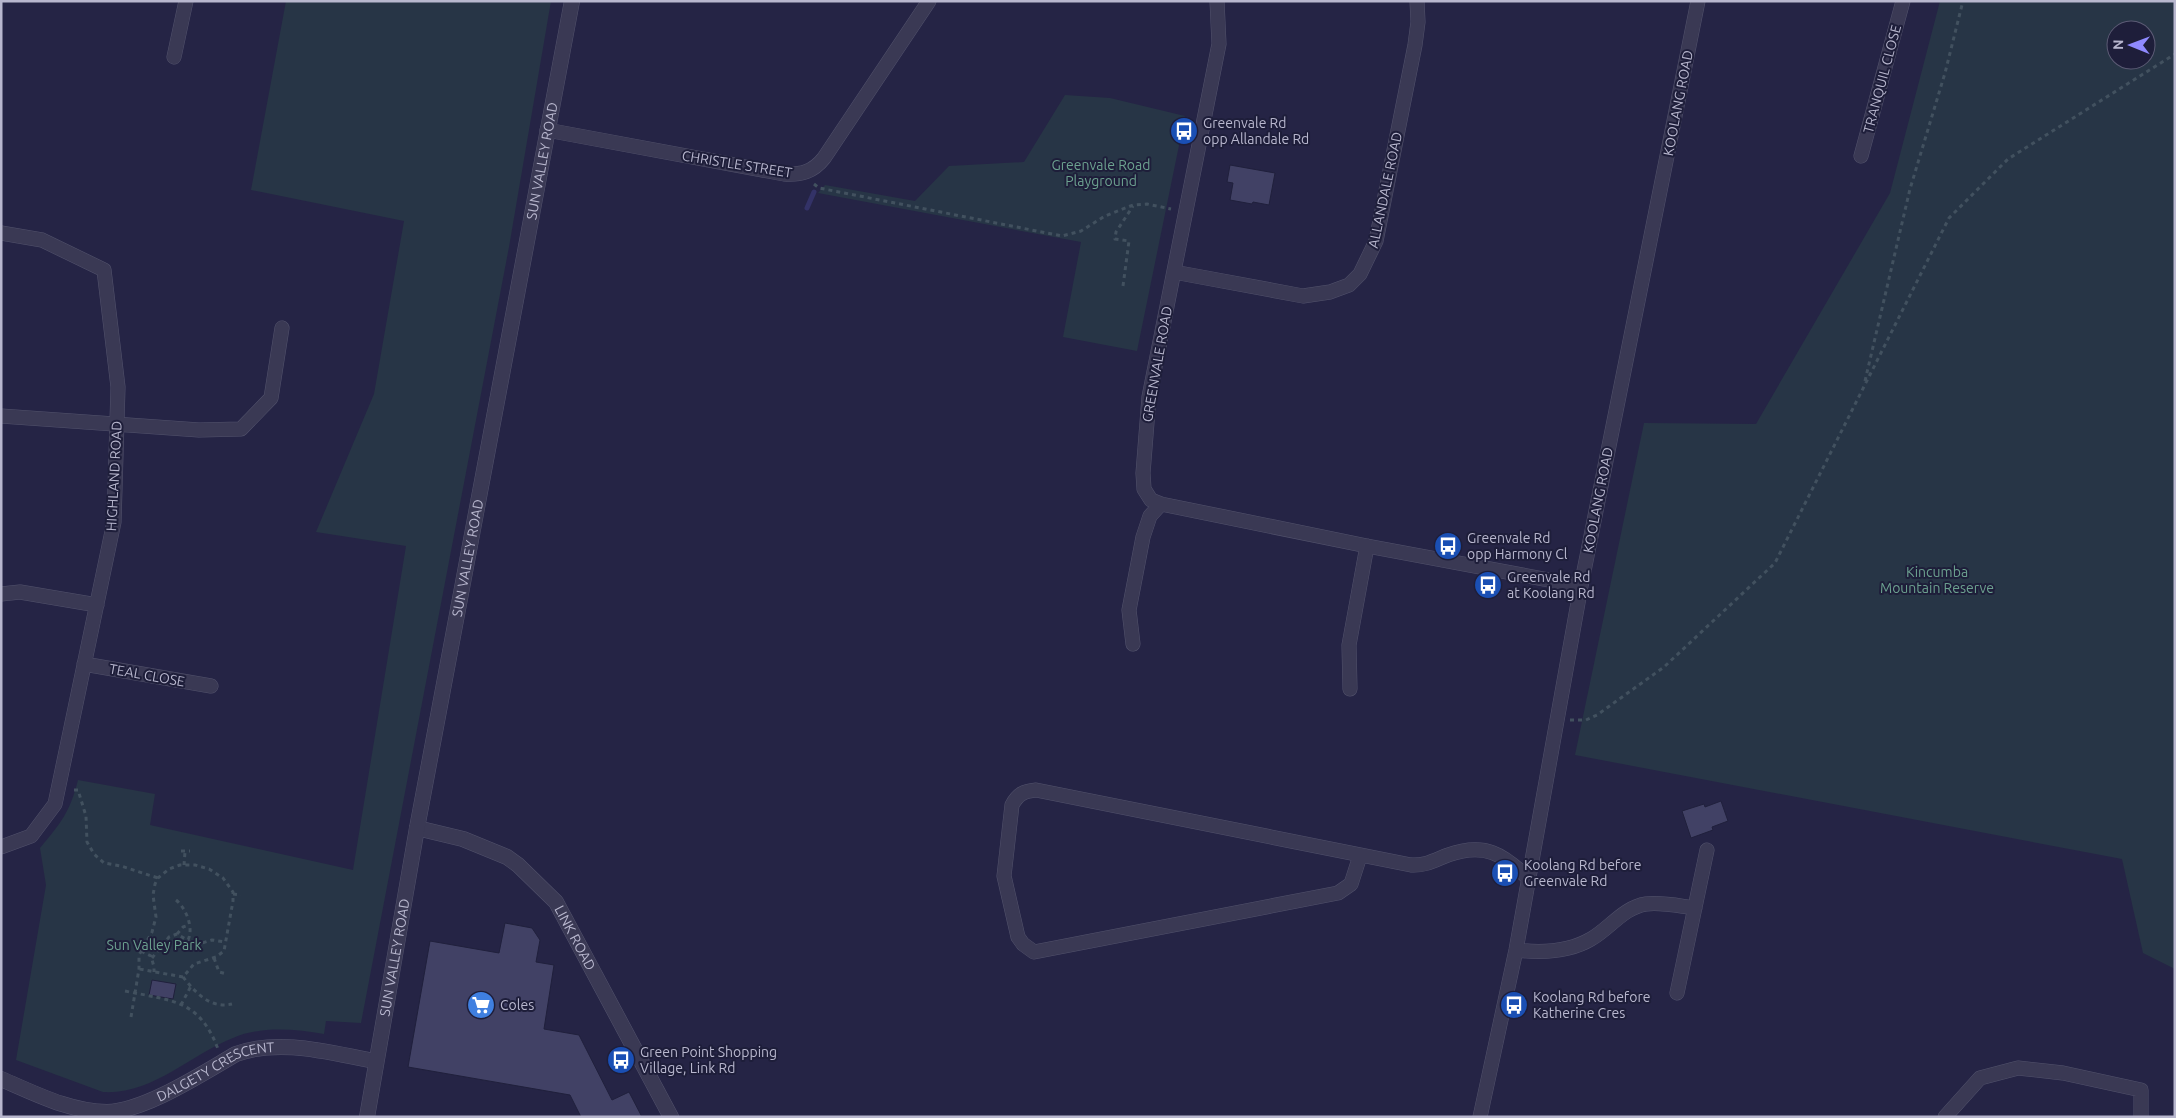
<svg xmlns="http://www.w3.org/2000/svg" width="2176" height="1118" viewBox="0 0 2176 1118" font-family="Ubuntu,sans-serif">
	<style>
		.green { fill: #273546; fill-rule: evenodd }
		.lines { fill: none; stroke-linecap: round; stroke-linejoin: round }
		.stream { stroke: #333267; stroke-width: 5 }
		.building { fill: #414165; stroke: #20203c }
		.minor-casing { stroke: #52526c; stroke-width: 15 }
		.tertiary-casing { stroke: #52526c; stroke-width: 16 }
		.path { stroke: #42515f; stroke-width: 3; stroke-dasharray: 4 4; stroke-linecap: butt }
		.minor { stroke: #3a3954; stroke-width: 14 }
		.tertiary { stroke: #3a3954; stroke-width: 15 }
		.labels { text-anchor: middle; stroke-width: 4; stroke-linejoin: round; paint-order: stroke }
		.street-label { font-size: 14px; fill: #b8b7ce; stroke: #1e1e3a }
		.poi-label { font-size: 14px; fill: #b8b7ce; stroke: #1e1e3a; text-anchor: start }
		.park-label { font-size: 14px; fill: #6ca18f; stroke: #1e1e3a }
	</style>
	<rect width="100%" height="100%" fill="#252445"/>
	<path class="green" d="M286 1H551L509 247 361 1023 326 1021 324 1034C295 1029 260 1026 233 1038 190 1055 152 1095 103 1092L16 1060 46 885 40 848C61 823 70 812 78 780L155 794 150 825 353 870 406 546 316 532 374 394 404 221 251 190Z
		M1940 1H2175V969L2143 953 2122 859 1575 755 1644 423 1756 424 1890 193ZM2116 30H2146V60H2116Z
		M1065 95 1110 98 1185 116 1137 351 1063 337 1081 242 818 193 825 185 915 201 949 166 1024 162Z"/>
	<g class="lines">
		<path class="stream" d="M807 208 814 192"/>
	</g>
	<path class="building" d="M1230 165 1275 173 1269 205 1253 202 1252 204 1230 200 1233 183 1227 182Z
		M1721 801 1728 821 1712 827 1713 830 1691 838 1682 811 1704 804 1705 807Z
		M505 923 532 928 540 940 536 962 554 965 544 1029 579 1035 612 1100 629 1092 642 1117H581L570 1095 408 1067 430 941 499 953Z
		M152 980 176 984 173 999 149 995Z"/>
	<g class="lines">
		<g class="minor-casing">
			<path id="minor" d="M1217 1 1219 44 1149 397 1143 473 1144 489 1151 500 1161 504 1367 546 1581 586
				M174 57 186 1
				M547 130 784 174C801 175 813 172 824 158L929 1
				M1861 156 1903 1
				M1 233 42 240 104 270 118 387 114 522 55 804 31 836 1 847
				M1174 272 1303 296 1330 292 1349 285 1360 274 1376 241 1415 45 1418 22 1417 1
				M1 416 199 430 241 429 271 398 282 328
				M1 594 20 592 97 605
				M1133 644 1129 610 1143 537 1150 516 1161 504
				M84 664 211 686
				M1350 689 1349 645 1367 546
				M1360 856 1351 884 1338 893 1034 952 1023 944 1018 937 1004 876 1012 805C1018 794 1024 791 1036 790L1411 865C1425 866 1435 860 1448 855 1485 842 1503 854 1529 879
				M1516 950C1541 953 1569 952 1591 939 1609 929 1624 907 1646 904 1662 902 1679 906 1695 908
				M1677 993 1707 850
				M1480 1117 1516 950 1581 586 1698 1
				M1945 1117 1980 1078 2018 1068 2063 1073 2141 1090V1117"/>
		</g>
		<g class="tertiary-casing">
			<g id="tertiary">
				<path id="s1" d="M417 828 463 839 507 857 518 865 556 902 671 1117"/>
				<path id="s2" d="M1 1079C34 1093 70 1112 107 1112 145 1111 203 1073 236 1054 281 1038 330 1053 375 1061"/>
				<path id="s3" d="M367 1117 417 828 572 1"/>
			</g>
		</g>
		<path class="path" d="M814 184 819 188 1062 236 1081 231 1105 216 1133 205 1147 204 1171 209
			M1123 286 1129 241 1115 239 1116 232 1133 206
			M1865 381 1910 189 1945 73 1963 1
			M1570 720H1586L1597 715 1664 667 1775 563 1949 218 2008 159 2175 54
			M74 790H78L86 816 87 842 94 854 104 863 121 866 158 878
			M181 851H190
			M184 865 185 852
			M233 894 241 895
			M176 900C186 908 194 928 188 940
			M177 934 183 927 189 925
			M141 951 151 956 154 967V972
			M152 958 169 937 177 934 192 943 199 944 212 940 225 942
			M214 958 219 972 227 974
			M183 977C196 993 210 1009 232 1004
			M125 991C172 1001 199 999 218 1049
			M181 1005 191 986
			M131 1017 139 969V955L152 932 156 917 153 895 155 884 158 878 169 869 180 865H195L209 869 223 878 233 892V901L224 951 216 957 194 964 183 977 139 969"/>
		<use href="#minor" class="minor"/>
		<use href="#tertiary" class="tertiary"/>
	</g>
	<defs>
		<g id="bus-disc" transform="scale(1.4375)"><circle r="9.5" fill="#1a4fb4" stroke="#1e1e3a"/><path d="M-5-6H5V4H4V6H2V4H-2V6H-4V4H-5ZM-3.5-4V0h7V-4ZM-3.5 1.2v1.5H-2V1.2ZM2 1.2v1.5H3.5V1.2Z" fill="#fff"/></g>
		<g id="supermarket-disc" transform="scale(1.4375)"><circle r="9.5" fill="#3f7fe0" stroke="#1e1e3a"/><path d="M-6-5.5h2.5l.6 2H6L4.5 2H-2.5L-4.4-4H-6ZM-1.5 3.2a1.3 1.3 0 1 0 .1 0ZM3 3.2a1.3 1.3 0 1 0 .1 0Z" fill="#fff"/></g>
	</defs>
	<g fill-rule="evenodd">
		<use href="#bus-disc" x="1184" y="131"/>
		<use href="#bus-disc" x="1448" y="546"/>
		<use href="#bus-disc" x="1488" y="585"/>
		<use href="#bus-disc" x="1505" y="873"/>
		<use href="#supermarket-disc" x="481" y="1005"/>
		<use href="#bus-disc" x="1514" y="1005"/>
		<use href="#bus-disc" x="621" y="1060"/>
	</g>
	<g class="labels">
		<g class="street-label">
			<text transform="translate(1882 79) rotate(-75)" y="5">TRANQUIL CLOSE</text>
			<text transform="translate(1678 103) rotate(-79)" y="5">KOOLANG ROAD</text>
			<text dy="5" stroke="none"><textPath href="#s3" startOffset="972">SUN VALLEY ROAD</textPath></text>
			<text transform="translate(737 164) rotate(9)" y="5">CHRISTLE STREET</text>
			<text transform="translate(1385 190) rotate(-78)" y="5">ALLANDALE ROAD</text>
			<text transform="translate(1157 364) rotate(-80)" y="5">GREENVALE ROAD</text>
			<text transform="translate(114 476) rotate(-87)" y="5">HIGHLAND ROAD</text>
			<text transform="translate(1598 500) rotate(-79)" y="5">KOOLANG ROAD</text>
			<text dy="5" stroke="none"><textPath href="#s3" startOffset="568">SUN VALLEY ROAD</textPath></text>
			<text transform="translate(147 675) rotate(10)" y="5">TEAL CLOSE</text>
			<text dy="5" stroke="none"><textPath href="#s1" startOffset="202">LINK ROAD</textPath></text>
			<text dy="5" stroke="none"><textPath href="#s3" startOffset="162">SUN VALLEY ROAD</textPath></text>
			<text dy="5" stroke="none"><textPath href="#s2" startOffset="229">DALGETY CRESCENT</textPath></text>
		</g>
		<g class="poi-label">
			<text x="1203" y="128">Greenvale Rd<tspan x="1203" dy="16">opp Allandale Rd</tspan></text>
			<text x="1467" y="543">Greenvale Rd<tspan x="1467" dy="16">opp Harmony Cl</tspan></text>
			<text x="1507" y="582">Greenvale Rd<tspan x="1507" dy="16">at Koolang Rd</tspan></text>
			<text x="1524" y="870">Koolang Rd before<tspan x="1524" dy="16">Greenvale Rd</tspan></text>
			<text x="1533" y="1002">Koolang Rd before<tspan x="1533" dy="16">Katherine Cres</tspan></text>
			<text x="500" y="1010">Coles</text>
			<text x="640" y="1057">Green Point Shopping<tspan x="640" dy="16">Village, Link Rd</tspan></text>
		</g>
		<g class="park-label">
			<text x="1101" y="170">Greenvale Road<tspan x="1101" dy="16">Playground</tspan></text>
			<text x="1937" y="577">Kincumba<tspan x="1937" dy="16">Mountain Reserve</tspan></text>
			<text x="154" y="950">Sun Valley Park</text>
		</g>
	</g>
	<rect width="2176" height="1118" fill="none" stroke="#b8b7ce" stroke-width="5"/>
	<g transform="translate(2131 45) rotate(271)"><circle r="24" fill="#1e1e3a" stroke="#5c5b75"/>
	<path d="M0-4L9 19L0 12L-9 19Z" fill="#8f8aff"/>
	<text y="-8" font-size="14" font-weight="bold" text-anchor="middle" fill="#b8b7ce">N</text>
	</g>
</svg>
